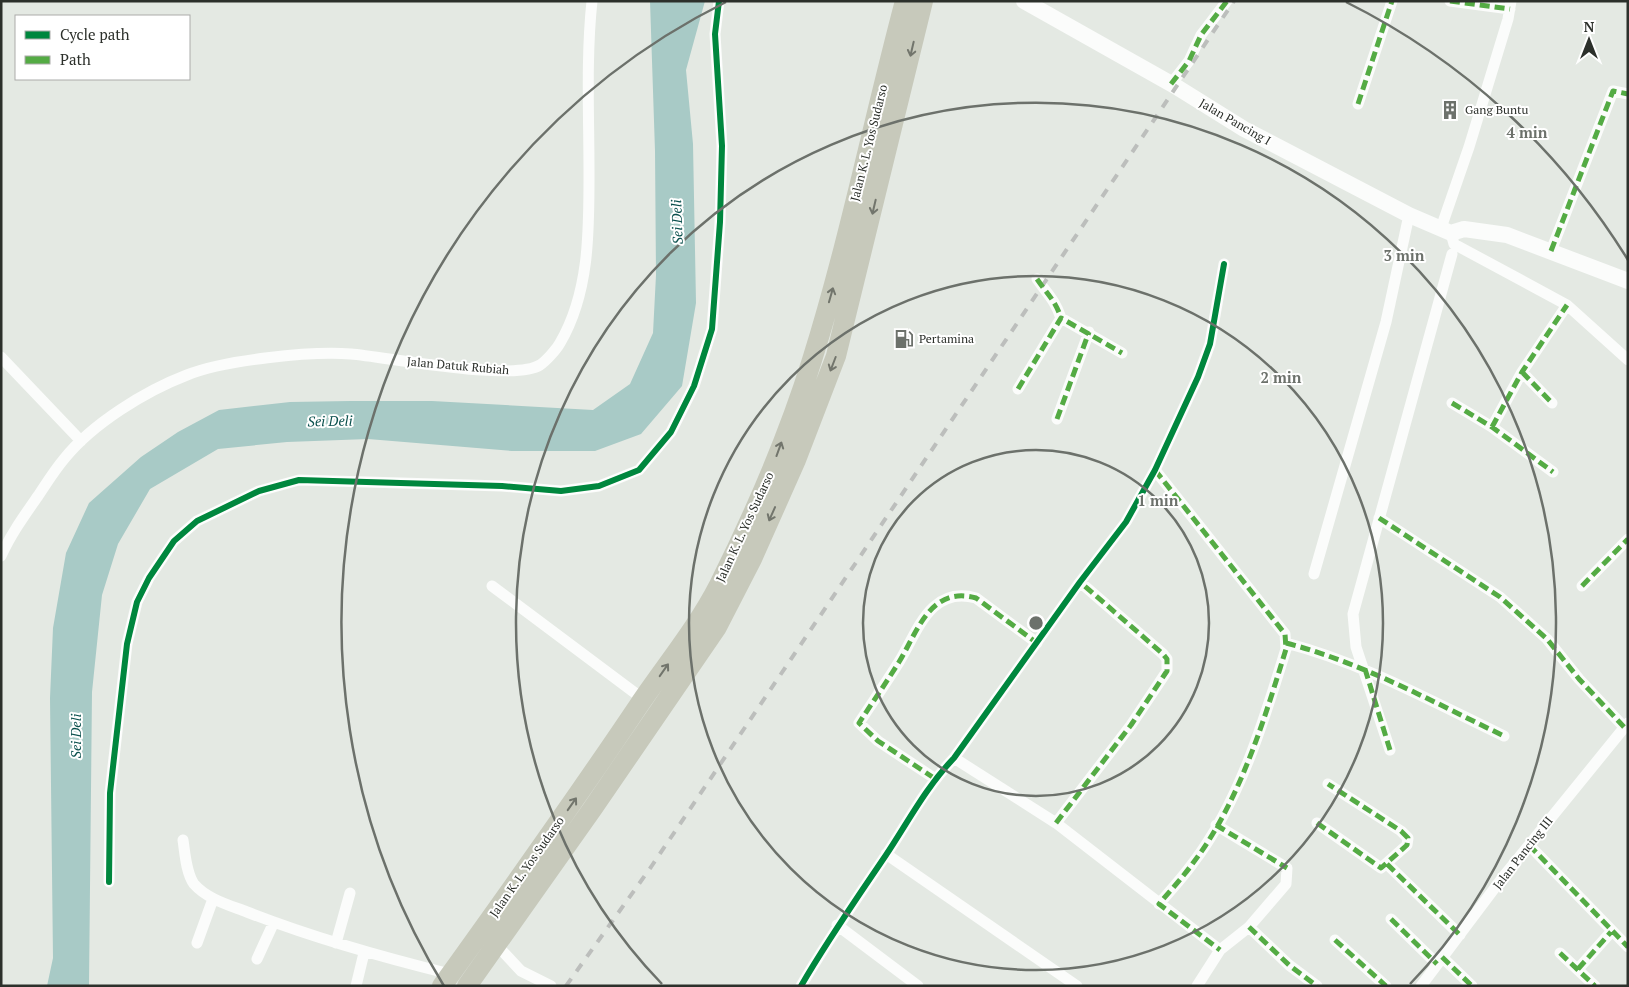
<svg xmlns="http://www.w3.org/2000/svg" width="1629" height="987" viewBox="0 0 1629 987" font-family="'PT Serif',serif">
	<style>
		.water { fill: #a8cac6 }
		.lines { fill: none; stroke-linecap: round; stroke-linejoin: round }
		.street { stroke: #fbfcfb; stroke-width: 11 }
		.secondary { stroke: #fbfcfb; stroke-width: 16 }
		.highway { stroke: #c7c9bb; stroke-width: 20 }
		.rail { stroke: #bcbebc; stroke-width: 4; stroke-dasharray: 9 9; stroke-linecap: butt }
		.quiet { stroke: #54ab44; stroke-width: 5; stroke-dasharray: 10 5; stroke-linecap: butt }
		.cycleway-casing { stroke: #fff; stroke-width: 9 }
		.cycleway { stroke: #00873e; stroke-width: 6 }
		.oneway { stroke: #72756c }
		.ring { fill: none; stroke: #6c716b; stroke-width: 2.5 }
		.labels { text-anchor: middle; stroke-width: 4; stroke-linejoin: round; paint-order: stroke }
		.poi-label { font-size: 12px; fill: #2c302b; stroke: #fff; text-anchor: start }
		.street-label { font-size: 12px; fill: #2c302b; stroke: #fff }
		.water-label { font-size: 14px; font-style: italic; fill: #0a504d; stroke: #fff }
		.centre { fill: #6c716b; stroke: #fff; stroke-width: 2.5 }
		.ring-label { font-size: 15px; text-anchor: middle; font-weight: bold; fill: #6c716b; stroke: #fff; stroke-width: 4; stroke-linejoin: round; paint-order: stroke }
	</style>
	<rect width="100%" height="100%" fill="#e4e9e3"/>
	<path class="water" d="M650 1H705L686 70 693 144 696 303 682 386 641 434 595 451H512L368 439 287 442 218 449 150 489 118 544 102 595 92 692 89 986H47L53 958 50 698 53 628 66 553 89 503 141 457 178 432 219 410 290 402 350 401H432L593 410 630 384 653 333 656 275 655 151Z"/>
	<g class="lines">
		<path class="street" d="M1450 1 1510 9
			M1171 84 1189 61 1201 35 1227 1
			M1358 104 1392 1
			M1441 228 1469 147 1508 19 1511 1
			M1451 233 1454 244 1567 305 1628 360
			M1551 251 1613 91 1628 94
			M1037 279C1048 295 1055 300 1061 318
			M1 357 81 441
			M1522 372 1552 403
			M1018 389 1061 318 1122 353
			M1452 403 1492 427 1553 472
			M1057 419 1089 332
			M1492 427 1522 372 1567 305
			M1155 470 1285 634 1286 649C1264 721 1239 803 1193 863 1183 877 1170 891 1159 904
			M1379 518 1500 597 1547 639 1579 679 1624 727
			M1 556C11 534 24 516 38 496 46 484 54 471 64 459 92 424 145 391 187 375 224 360 310 351 351 354 387 357 513 382 540 365 546 361 556 350 560 343 590 292 589 229 589 172 589 116 586 57 592 1
			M1314 574 1386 322 1409 215
			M492 586 643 699
			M1582 586 1628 539
			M1286 643C1363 663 1433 702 1504 736
			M1390 750 1356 647 1353 614 1452 254
			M954 758 1056 823 1220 950
			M934 778 878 741 859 723C872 703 886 683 899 662 917 633 930 585 976 598L1037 643
			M1056 823 1131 725 1167 671V659L1163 654 1080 582
			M1317 823 1381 868 1407 845 1408 838 1401 831 1328 784
			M183 840C185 853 186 873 194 884 207 899 229 905 247 912 313 938 381 957 450 974
			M1529 845 1628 947
			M886 854 1077 986
			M1387 864 1460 935
			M109 882 110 793 127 644 137 602 149 578 174 541 197 521 259 491 299 480 502 486 561 491 599 486 639 470 671 432 694 386 712 329 720 222 722 146 715 34 719 1
			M1391 919 1437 964
			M837 925 918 986
			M1249 927 1289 965 1317 986
			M1335 940 1386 986
			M493 941 521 971 551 986
			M197 943 213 899
			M336 943 350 893
			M1560 953 1595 986
			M1442 957 1472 986
			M257 959 274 922
			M1578 969 1611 932
			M356 986 364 953
			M801 986C827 941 857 898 886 855 908 822 926 787 954 758L1080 582 1126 522 1155 470 1198 377 1210 344 1224 264
			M1197 986 1220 950 1249 927 1286 884 1287 868 1216 825
			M1421 986 1503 877 1628 723"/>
		<path class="secondary" d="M1024 1 1175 86 1244 129 1409 215 1451 233 1464 229 1507 235 1628 281"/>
		<path class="highway" d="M442 986C509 893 575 800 639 705 666 665 697 628 719 585 755 513 788 437 812 360 849 242 873 121 905 1
			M467 986 593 808 717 627 752 559 796 460 836 356 923 1"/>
		<path class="rail" d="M566 986 651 867 1234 1"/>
		<path class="quiet" d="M1450 1 1510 9
			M1171 84 1189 61 1201 35 1227 1
			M1358 104 1392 1
			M1551 251 1613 91 1628 94
			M1037 279C1048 295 1055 300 1061 318
			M1522 372 1552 403
			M1018 389 1061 318 1122 353
			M1452 403 1492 427 1553 472
			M1057 419 1089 332
			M1492 427 1522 372 1567 305
			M1155 470 1285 634 1286 649C1264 721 1239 803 1193 863 1183 877 1170 891 1159 904L1220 950
			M1379 518 1500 597 1547 639 1579 679 1624 727
			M1582 586 1628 539
			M1286 643C1363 663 1433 702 1504 736
			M1365 669 1390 750
			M934 778 878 741 859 723C872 703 886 683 899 662 917 633 930 585 976 598L1037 643
			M1056 823 1131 725 1167 671V659L1163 654 1080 582
			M1317 823 1381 868 1407 845 1408 838 1401 831 1328 784
			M1216 825 1287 868
			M1529 845 1628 947
			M1387 864 1460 935
			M1391 919 1437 964
			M1249 927 1289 965 1317 986
			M1335 940 1386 986
			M1560 953 1595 986
			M1442 957 1472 986
			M1578 969 1611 932"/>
		<g class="cycleway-casing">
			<path id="cycleway" d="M109 882 110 793 127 644 137 602 149 578 174 541 197 521 259 491 299 480 502 486 561 491 599 486 639 470 671 432 694 386 712 329 720 222 722 146 715 34 719 1
				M801 986C827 941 857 898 886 855 908 822 926 787 954 758L1080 582 1126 522 1155 470 1198 377 1210 344 1224 264"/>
		</g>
		<use href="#cycleway" class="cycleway"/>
	</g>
	<defs><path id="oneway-shaft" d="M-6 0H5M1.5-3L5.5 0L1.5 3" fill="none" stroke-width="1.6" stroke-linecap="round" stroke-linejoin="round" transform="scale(1.25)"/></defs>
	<g class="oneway">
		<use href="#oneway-shaft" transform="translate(912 49) rotate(103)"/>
		<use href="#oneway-shaft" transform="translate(874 207) rotate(103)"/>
		<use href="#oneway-shaft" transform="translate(831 295) rotate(-74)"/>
		<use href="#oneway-shaft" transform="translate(833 364) rotate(111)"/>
		<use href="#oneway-shaft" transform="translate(779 449) rotate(-70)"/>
		<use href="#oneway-shaft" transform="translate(772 514) rotate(114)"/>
		<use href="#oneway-shaft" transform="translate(664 670) rotate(-55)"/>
		<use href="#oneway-shaft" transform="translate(572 804) rotate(-55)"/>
	</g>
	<g class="ring">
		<circle cx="1036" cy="623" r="173"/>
		<circle cx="1036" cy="623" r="347"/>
		<path d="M662 984A520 520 0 1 1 1410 984"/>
		<path d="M444 986A694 694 0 0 1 726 2M1346 2A694 694 0 0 1 1628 260"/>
	</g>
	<defs>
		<g id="building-bare" transform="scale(1.5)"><path d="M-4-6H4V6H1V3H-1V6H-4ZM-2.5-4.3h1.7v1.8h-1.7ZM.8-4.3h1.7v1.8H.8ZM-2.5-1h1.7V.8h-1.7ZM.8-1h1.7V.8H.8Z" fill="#6c716b" stroke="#fff" stroke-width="2.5" paint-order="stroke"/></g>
		<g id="fuel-bare" transform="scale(1.5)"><path d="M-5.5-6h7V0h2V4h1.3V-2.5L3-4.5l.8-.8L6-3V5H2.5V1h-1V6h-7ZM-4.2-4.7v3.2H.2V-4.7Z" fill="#6c716b" stroke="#fff" stroke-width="2.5" paint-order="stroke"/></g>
	</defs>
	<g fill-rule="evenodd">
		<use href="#building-bare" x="1450" y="110"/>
		<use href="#fuel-bare" x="904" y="339"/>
	</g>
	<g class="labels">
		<g class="poi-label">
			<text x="1465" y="114">Gang Buntu</text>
			<text x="919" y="343">Pertamina</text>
		</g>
		<g class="street-label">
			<text transform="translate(1235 122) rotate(30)" y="4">Jalan Pancing I</text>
			<text transform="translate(869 143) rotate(-76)" y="4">Jalan K. L. Yos Sudarso</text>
			<text transform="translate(458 366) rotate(5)" y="4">Jalan Datuk Rubiah</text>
			<text transform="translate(745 527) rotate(-65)" y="4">Jalan K. L. Yos Sudarso</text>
			<text transform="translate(1523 853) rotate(-52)" y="4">Jalan Pancing III</text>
			<text transform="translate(527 867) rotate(-55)" y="4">Jalan K. L. Yos Sudarso</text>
		</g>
		<g class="water-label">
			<text transform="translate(677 222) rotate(-92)" y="5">Sei Deli</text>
			<text transform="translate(330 421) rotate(-1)" y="5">Sei Deli</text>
			<text transform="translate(76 736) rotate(-90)" y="5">Sei Deli</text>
		</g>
	</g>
	<circle cx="1036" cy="623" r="8" class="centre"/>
	<g class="ring-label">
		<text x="1527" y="138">4 min</text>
		<text x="1404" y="261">3 min</text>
		<text x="1281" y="383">2 min</text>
		<text x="1158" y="506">1 min</text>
	</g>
	<rect width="1629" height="987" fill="none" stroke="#2c302b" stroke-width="5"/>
	<rect x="15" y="15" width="175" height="65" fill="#ffffff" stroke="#abacaa"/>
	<rect x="25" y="31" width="25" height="8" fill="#00873e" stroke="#abacaa"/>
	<text x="60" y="40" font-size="15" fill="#2c302b">Cycle path</text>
	<rect x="25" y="56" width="25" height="8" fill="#54ab44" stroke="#abacaa"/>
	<text x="60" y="65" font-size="15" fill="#2c302b">Path</text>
	<g transform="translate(1589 40)" stroke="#ffffff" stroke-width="4" paint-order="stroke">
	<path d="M0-4L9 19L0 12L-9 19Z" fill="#2c302b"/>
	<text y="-8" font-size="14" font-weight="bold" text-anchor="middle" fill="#2c302b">N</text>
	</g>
</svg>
